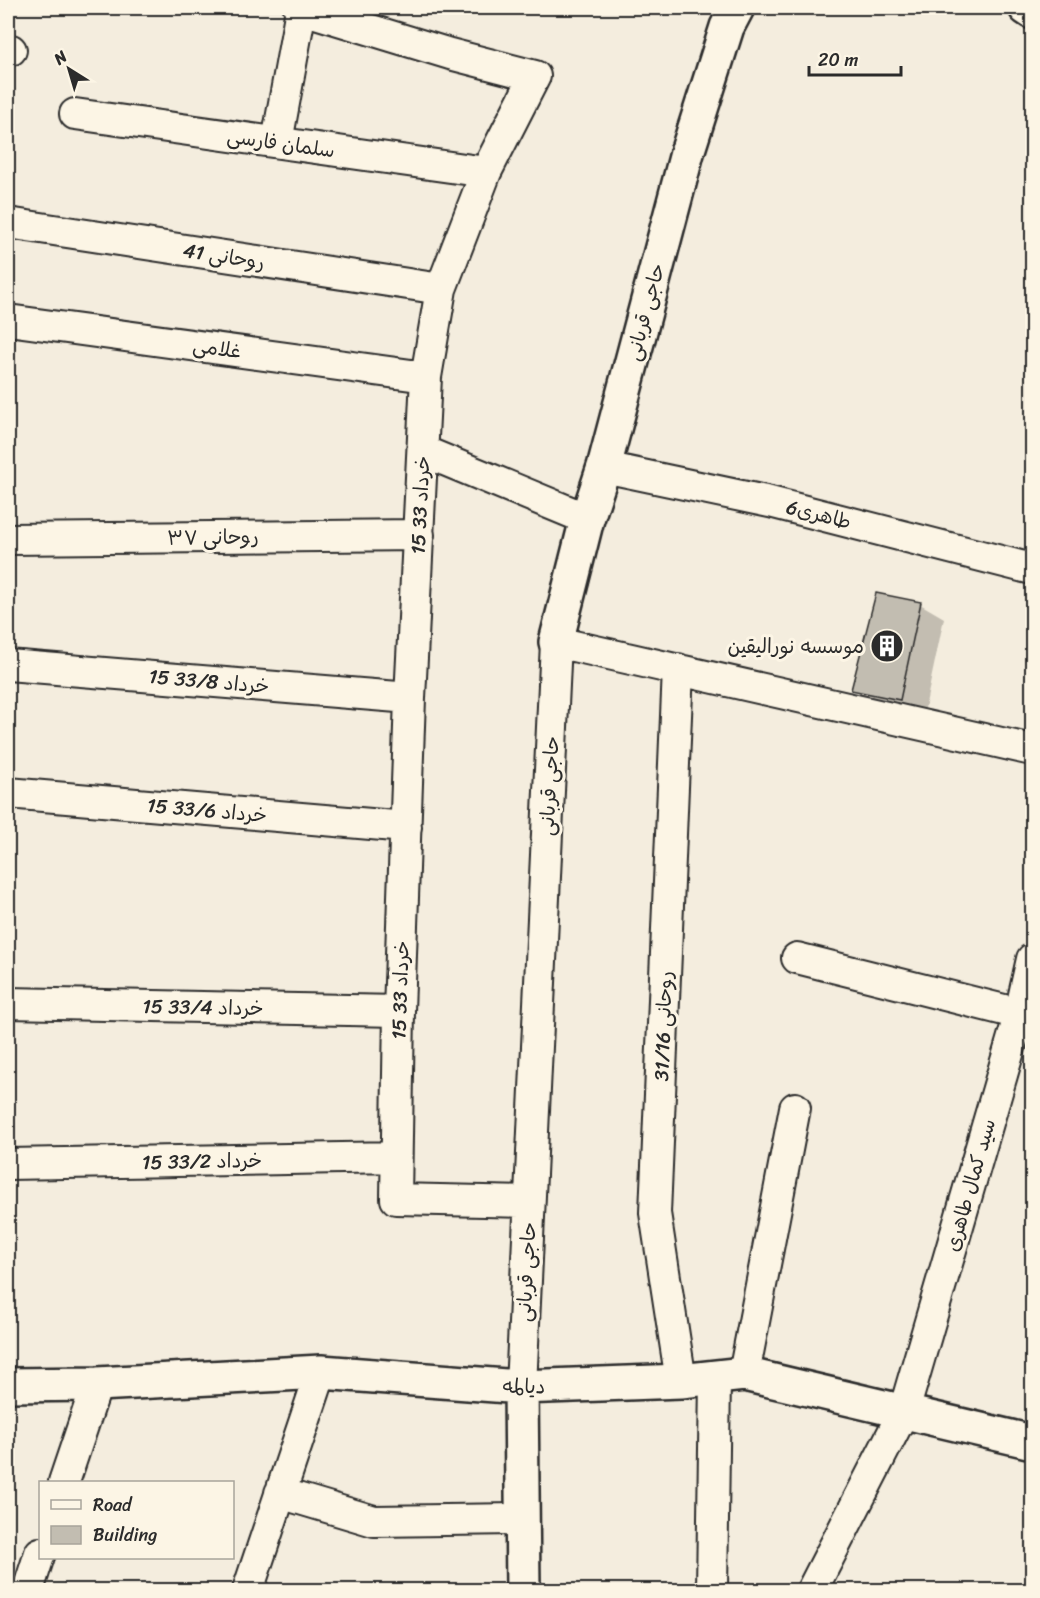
<svg xmlns="http://www.w3.org/2000/svg" width="1040" height="1598" viewBox="0 0 1040 1598" font-family="Sriracha,'Playpen Sans Arabic',sans-serif">
	<style>
		.shadow { fill: #0003 }
		.building { fill: #c2bdb1; stroke: #2b2b2b; stroke-width: 1.5 }
		.lines { fill: none; stroke-linecap: round; stroke-linejoin: round }
		.minor-casing { stroke: #2b2b2b; stroke-width: 34 }
		.secondary-casing { stroke: #2b2b2b; stroke-width: 38 }
		.primary-casing { stroke: #2b2b2b; stroke-width: 38 }
		.minor { stroke: #fcf5e5; stroke-width: 30 }
		.secondary { stroke: #fcf5e5; stroke-width: 33 }
		.primary { stroke: #fcf5e5; stroke-width: 33 }
		.labels { text-anchor: middle; stroke-width: 6; stroke-linejoin: round; paint-order: stroke }
		.street-label { font-size: 20px; fill: #2b2b2b; stroke: #fcf5e5 }
		.poi-label { font-size: 20px; fill: #2b2b2b; stroke: #fcf5e5; text-anchor: end }
	</style>
	<rect width="100%" height="100%" fill="#f4edde"/>
	<filter id="ink" filterUnits="userSpaceOnUse"><feTurbulence type="fractalNoise" baseFrequency=".0167" numOctaves="2"/><feDisplacementMap in="SourceGraphic" scale="12" xChannelSelector="R" yChannelSelector="G"/><feConvolveMatrix kernelMatrix="1 2 1 2 8 2 1 2 1" color-interpolation-filters="sRGB"/></filter>
	<g filter="url(#ink)">
		<path class="shadow" d="M920 604 944 618 924 713 876 703 853 689Z"/>
		<path class="building" d="M876 593 921 602 900 700 851 690Z"/>
		<g class="lines">
			<g class="minor-casing">
				<path id="minor" d="M299 8 450 54 535 76 486 172 441 289 426 377 410 698 399 1011 396 1199 529 1202
					M8 50H11
					M75 114 486 172
					M277 142 301 9
					M8 223 441 289
					M8 320 426 377
					M423 451 587 519
					M604 467 770 502 1032 569
					M8 539 419 535
					M8 665 410 698
					M678 669 655 1213 681 1381
					M8 793 406 827
					M797 958 1032 1017
					M8 1003 399 1011
					M8 1164 396 1157
					M744 1374 795 1108
					M521 1387 556 642 1032 750
					M64 1482 97 1384
					M280 1493 374 1521 522 1519
					M28 1590 40 1553
					M248 1590 321 1372
					M712 1590 715 1379
					M812 1590 904 1411 1020 1013 1032 959"/>
			</g>
			<g class="secondary-casing">
				<path id="secondary" d="M556 642 587 519 604 467 687 153 727 27 737 8
					M8 1385 97 1384 321 1372 521 1387 681 1381 744 1374 1032 1442
					M521 1387 523 1590"/>
			</g>
			<g class="primary-casing">
				<path id="primary" d="M1026 8 1032 12"/>
			</g>
			<use href="#minor" class="minor"/>
			<use href="#secondary" class="secondary"/>
			<use href="#primary" class="primary"/>
		</g>
	</g>
	<defs>
		<g id="building-disc" transform="scale(1.725)"><circle r="9.5" fill="#2b2b2b" stroke="#fcf5e5"/><path d="M-4-6H4V6H1V3H-1V6H-4ZM-2.5-4.3h1.7v1.8h-1.7ZM.8-4.3h1.7v1.8H.8ZM-2.5-1h1.7V.8h-1.7ZM.8-1h1.7V.8H.8Z" fill="#fff"/></g>
	</defs>
	<g fill-rule="evenodd">
		<use href="#building-disc" x="887" y="646"/>
	</g>
	<g class="labels">
		<g class="street-label">
			<text transform="translate(281 143) rotate(8)" y="7">سلمان فارسی</text>
			<text transform="translate(224 256) rotate(9)" y="7">روحانی 41</text>
			<text transform="translate(645 312) rotate(-75)" y="7">حاجی قربانی</text>
			<text transform="translate(217 348) rotate(8)" y="7">غلامی</text>
			<text transform="translate(420 505) rotate(-87)" y="7">15 خرداد 33</text>
			<text transform="translate(819 514) rotate(14)" y="7">طاهری6</text>
			<text transform="translate(213 537) rotate(-1)" y="7">روحانی ۳۷</text>
			<text transform="translate(209 681) rotate(5)" y="7">15 خرداد 33/8</text>
			<text transform="translate(549 786) rotate(-87)" y="7">حاجی قربانی</text>
			<text transform="translate(207 810) rotate(5)" y="7">15 خرداد 33/6</text>
			<text transform="translate(400 990) rotate(-88)" y="7">15 خرداد 33</text>
			<text transform="translate(203 1007) rotate(1)" y="7">15 خرداد 33/4</text>
			<text transform="translate(663 1026) rotate(-88)" y="7">روحانی 31/16</text>
			<text transform="translate(202 1161) rotate(-1)" y="7">15 خرداد 33/2</text>
			<text transform="translate(970 1185) rotate(-74)" y="7">سید کمال طاهری</text>
			<text transform="translate(526 1272) rotate(-87)" y="7">حاجی قربانی</text>
			<text transform="translate(524 1386) rotate(1)" y="7">دیالمه</text>
		</g>
		<g class="poi-label">
			<text x="864" y="653">موسسه نورالیقین</text>
		</g>
	</g>
	<rect width="1040" height="1598" fill="none" stroke="#fcf5e5" stroke-width="30"/>
	<rect x="15" y="15" width="1010" height="1568" fill="none" stroke="#2b2b2b" stroke-width="2" filter="url(#ink)"/>
	<rect x="39" y="1481" width="195" height="78" fill="#fcf5e5" stroke="#a8a49b" stroke-width="1.5"/>
	<rect x="51" y="1500" width="30" height="9" fill="#fcf5e5" stroke="#a8a49b" stroke-width="1.5"/>
	<text x="93" y="1511" font-size="18" fill="#2b2b2b">Road</text>
	<rect x="51" y="1526" width="30" height="18" fill="#c2bdb1" stroke="#a8a49b" stroke-width="1.5"/>
	<text x="93" y="1541" font-size="18" fill="#2b2b2b">Building</text>
	<g transform="translate(69 69) rotate(323)" stroke="#fcf5e5" stroke-width="4.5" paint-order="stroke">
	<path d="M0-4.5L10 22L0 15L-10 22Z" fill="#2b2b2b"/>
	<text y="-9" font-size="16" font-weight="bold" text-anchor="middle" fill="#2b2b2b">N</text>
	</g>
	<path d="M809 66v9h92v-9" fill="none" stroke="#2b2b2b" stroke-width="3"/>
	<text x="818" y="66" font-size="18" fill="#2b2b2b" stroke="#fcf5e5" stroke-width="4.5" paint-order="stroke">20 m</text>
</svg>
